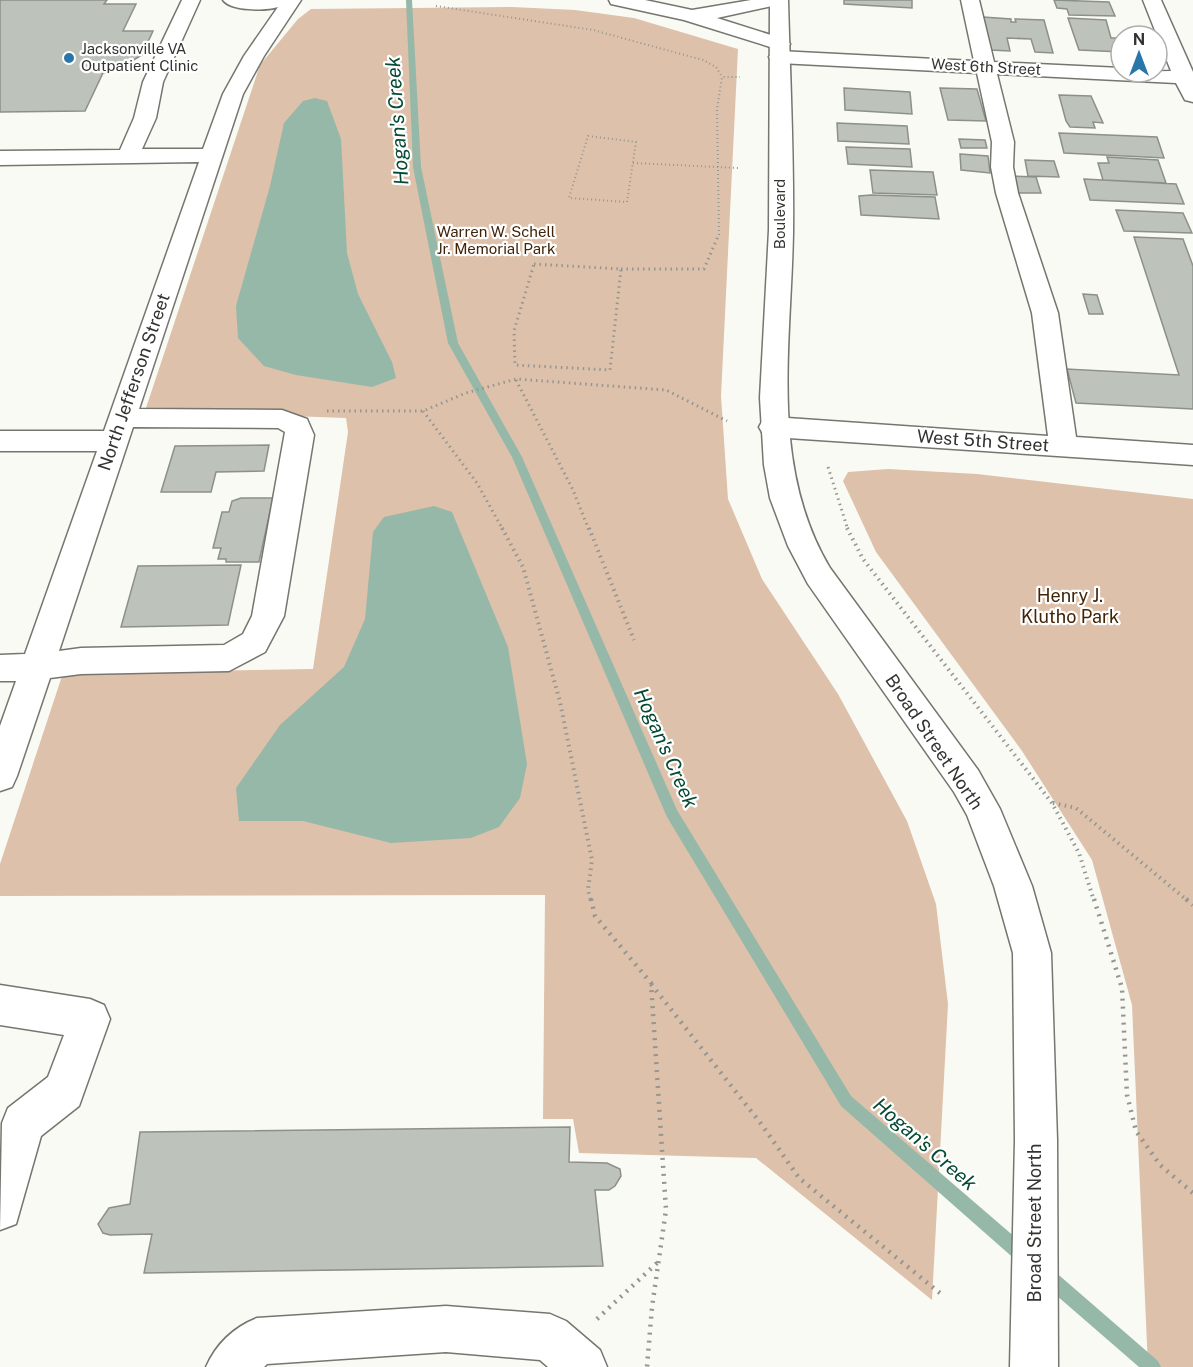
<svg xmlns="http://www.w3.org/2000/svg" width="1193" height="1367" viewBox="0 0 1193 1367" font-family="'Public Sans',sans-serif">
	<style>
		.green { fill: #ddc1ab }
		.water { fill: #96b8a8 }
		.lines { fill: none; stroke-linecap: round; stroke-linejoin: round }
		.stream { fill: #96b8a8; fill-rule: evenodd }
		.building { fill: #bdc2bb; stroke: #8c908b; stroke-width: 1.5 }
		.minor-casing { stroke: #75766f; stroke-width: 3 }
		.major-casing { stroke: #75766f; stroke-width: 3 }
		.path-far3 { stroke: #959691; stroke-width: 2; stroke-dasharray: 1 3; stroke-linecap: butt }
		.path-far2 { stroke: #959691; stroke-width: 3; stroke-dasharray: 1.5 4; stroke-linecap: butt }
		.path-far1 { stroke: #959691; stroke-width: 4; stroke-dasharray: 1.5 4.5; stroke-linecap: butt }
		.path { stroke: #959691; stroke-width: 4.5; stroke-dasharray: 2 6; stroke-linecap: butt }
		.minor { fill: #fff; fill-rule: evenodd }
		.major { fill: #fff; fill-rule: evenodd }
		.poi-dot { fill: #2976a9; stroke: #fff; stroke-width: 2 }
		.labels { text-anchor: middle; stroke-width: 4.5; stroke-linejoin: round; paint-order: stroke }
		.far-poi-label { font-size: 15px; fill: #333431; stroke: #fff; text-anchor: start }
		.far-street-label { font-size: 15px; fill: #333431; stroke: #fff }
		.far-park-label { font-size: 15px; fill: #422508; stroke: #fff }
		.street-label { font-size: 18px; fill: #333431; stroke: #fff }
		.park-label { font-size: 18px; fill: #422508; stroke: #fff }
		.water-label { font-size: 20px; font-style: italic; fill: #054a34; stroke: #fff }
	</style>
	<rect width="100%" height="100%" fill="#f9faf3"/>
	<path class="green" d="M512 7 575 10 634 18 738 49 721 396 728 499 762 579 838 694 907 821 936 904 948 1004 932 1300 756 1158 579 1153 573 1119H543L545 895 0 896V864L63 673 313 669 348 432 346 418 145 411 260 65 298 19 311 9Z
		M888 469 977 474 1193 499V1367H1148L1132 1005 1092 860 1022 751 876 552 843 481 848 472Z"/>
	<path class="water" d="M315 98 327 101 341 139 347 253 358 294 392 362 396 378 372 387 296 375 264 366 238 338 236 306 270 186 284 123 303 101Z
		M434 506 452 512 508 647 527 764 520 798 499 827 471 838 391 843 303 821H239L236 788 280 725 344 667 365 619 373 532 384 517Z"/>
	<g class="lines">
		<path class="stream" d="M406 0H412L421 167 458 343 522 457 677 810 851 1096 1030 1250 1032 1256 1030 1262 1024 1264 1018 1262 841 1106 667 817 512 457 448 343 413 167Z
			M1047 1268 1053 1270 1158 1361 1161 1367H1139L1041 1282 1039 1276 1041 1270Z"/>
	</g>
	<path class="building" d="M0 0H107L104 4H136L123 31H153L142 55 117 70 103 73 85 111 0 112Z
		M844 0H912V8L844 4Z
		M1054 0 1109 2 1115 16 1069 15 1067 9 1057 8Z
		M983 17 1011 19V22H1016L1015 19 1044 20 1053 53 1035 52 1031 39 1007 38 1010 51 990 50Z
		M1068 18 1106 20 1111 38H1121V52L1079 50Z
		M844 88 910 92 912 114 845 110Z
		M940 88 977 89 986 121 948 120Z
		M1059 95 1091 96 1103 123 1093 122 1095 128 1070 127 1066 121Z
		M837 123 907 126 909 144 838 141Z
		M1059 133 1157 137 1164 158 1064 153Z
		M959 139 985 140 987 148H961Z
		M846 147 910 149 912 167 848 164Z
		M960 154 988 156 990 173 961 170Z
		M1107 157 1158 160 1166 183 1103 180 1098 163H1109Z
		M1025 160 1054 161 1059 177 1028 176Z
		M870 170 933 172 937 195 873 193Z
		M1010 176 1036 177 1041 193H1014Z
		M1084 179 1176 184 1184 204 1090 200Z
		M871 195 935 197 939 219 861 215 859 196Z
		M1116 210 1183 213 1192 233 1124 231Z
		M1134 237 1183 239 1193 266V409L1076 403 1067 369 1179 375Z
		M1083 294 1097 295 1103 314H1089Z
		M269 445 264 471 216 472 211 492H161L175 446Z
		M241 498H273L259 562H226V559H218L221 548H213L222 512H229L232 501Z
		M241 565 228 625 121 627 138 566Z
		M570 1127 569 1162 607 1163 620 1169 621 1176 615 1186 609 1190H595L603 1266 144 1273 152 1234 110 1235 103 1233 98 1224 109 1208 130 1204 140 1132Z"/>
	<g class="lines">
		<g class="minor-casing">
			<path id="minor" d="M182 0H200L163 82 156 118 142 149H203L223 94 244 56 278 7C265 11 231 11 223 0H301L264 56 243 94 139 409 282 410 307 419 314 435 284 616 265 652 229 671 81 674 50 678 17 776 12 787 0 791V726L16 681H0V655L25 654 97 451H0V431H104L199 162 0 165V151L120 150 134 118 143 82ZM133 427 278 428 285 432 252 616 243 634 224 645 81 648 59 651Z
				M609 0H645L692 10 751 0H783L781 4 717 18 787 40 790 44 787 48 780 50 684 20 611 4Z
				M961 0H979L994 62 1121 68V72L1171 71 1143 0H1161L1193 72V102L1185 100 1176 83 997 74 1014 142 1013 167 1018 193 1058 313 1076 437 1193 445V465L773 437 763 434 759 427 763 420 773 417 1048 436 1032 313 996 193 991 167 992 142 977 73 779 63 772 61 769 57 772 53 779 51 974 61Z
				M0 985 90 999 104 1005 110 1019 79 1106 41 1136 16 1224 0 1230 2 1123 8 1108 48 1077 64 1035 0 1025Z
				M446 1306 550 1314 566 1321 600 1350 607 1367H548L540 1360 446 1352 267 1364 264 1367H206C216 1344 234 1327 257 1318Z"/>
		</g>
		<g class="major-casing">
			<path id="major" d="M770 0H788C790 78 794 155 793 233 791 346 769 466 830 568L978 770 1000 809 1032 886 1051 953 1057 1140 1058 1367H1010L1015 1140 1013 953 994 886 967 815 954 792 808 584 788 546 770 498 764 465 760 398 769 230Z"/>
		</g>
		<path class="path-far3" d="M436 6 593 30 703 60 716 67 722 77
			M588 136 636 142 627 202 569 198Z
			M633 163 739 168
			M719 235 717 109 722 77H740"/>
		<path class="path-far2" d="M534 264 621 269 610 370 515 365 514 331Z
			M621 269H704L719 234
			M516 380 573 490 589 530
			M327 411H423L466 393 516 379 666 390 727 421
			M423 411 477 483 503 530
			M828 467 848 530"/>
		<path class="path-far1" d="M502 528 523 567 560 702 592 860 588 890 591 901
			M589 528 634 640
			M847 528 863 559 1052 803 1079 853 1094 901
			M1053 803 1076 808 1188 901"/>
		<path class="path" d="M591 899 595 916 651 983 666 1210 652 1307 647 1367
			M1094 899 1122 988 1127 1095 1136 1131 1160 1165 1193 1193
			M1186 899 1193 905
			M651 984 762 1125 799 1178 941 1294
			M597 1319 657 1263"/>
		<use href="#minor" class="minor"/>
		<use href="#major" class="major"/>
	</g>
	<circle class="poi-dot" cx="69" cy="58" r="6"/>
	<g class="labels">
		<g class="far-poi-label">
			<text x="81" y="54">Jacksonville VA<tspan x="81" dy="17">Outpatient Clinic</tspan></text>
		</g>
		<g class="far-street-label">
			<text transform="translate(986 67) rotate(3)" y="5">West 6th Street</text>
			<text transform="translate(780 214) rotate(-90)" y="5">Boulevard</text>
		</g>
		<g class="far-park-label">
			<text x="496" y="237">Warren W. Schell<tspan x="496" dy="17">Jr. Memorial Park</tspan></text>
		</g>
		<g class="street-label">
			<text transform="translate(134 382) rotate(-71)" y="6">North Jefferson Street</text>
			<text transform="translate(983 441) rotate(4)" y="6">West 5th Street</text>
			<text transform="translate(934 742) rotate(56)" y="6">Broad Street North</text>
			<text transform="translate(1035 1223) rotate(-90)" y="6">Broad Street North</text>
		</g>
		<g class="park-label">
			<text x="1070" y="602">Henry J.<tspan x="1070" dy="21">Klutho Park</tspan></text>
		</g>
		<g class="water-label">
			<text transform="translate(397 121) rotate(-94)" y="7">Hogan's Creek</text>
			<text transform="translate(666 748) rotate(66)" y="7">Hogan's Creek</text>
			<text transform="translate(925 1144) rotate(41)" y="7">Hogan's Creek</text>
		</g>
	</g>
	<g transform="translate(1139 54)"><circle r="28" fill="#ffffff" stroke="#adaead" stroke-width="1.5"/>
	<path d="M0-4.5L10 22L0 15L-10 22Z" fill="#2976a9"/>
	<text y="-9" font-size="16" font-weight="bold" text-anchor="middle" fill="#333431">N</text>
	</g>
</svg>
